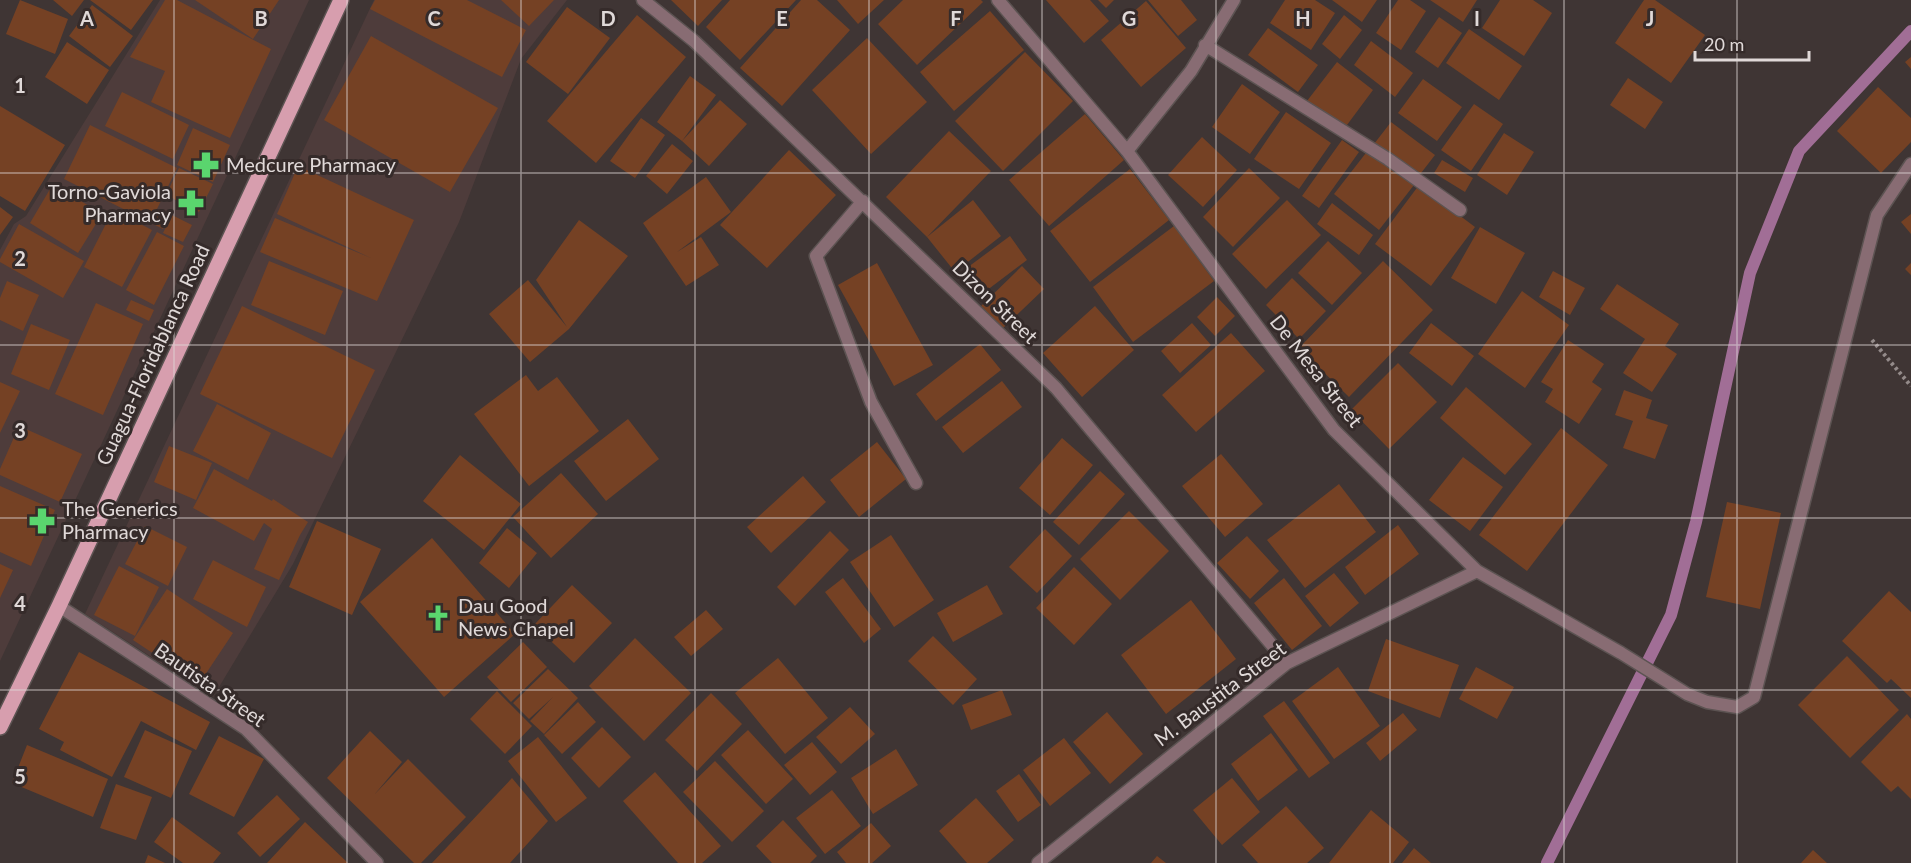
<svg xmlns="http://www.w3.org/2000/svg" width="1911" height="863" viewBox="0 0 1911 863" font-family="Lato,sans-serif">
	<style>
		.built { fill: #4e3c3b }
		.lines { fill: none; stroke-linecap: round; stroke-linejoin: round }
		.stream { stroke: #a16e96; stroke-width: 12 }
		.building { fill: #754124 }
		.street-casing { stroke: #5c5352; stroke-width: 15 }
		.primary-casing { stroke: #5c5352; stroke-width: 18 }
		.path { stroke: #948b8a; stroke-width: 4; stroke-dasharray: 3 3; stroke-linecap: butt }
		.street { stroke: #886c73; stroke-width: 12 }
		.primary { stroke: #d79eae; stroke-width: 15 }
		.grid { fill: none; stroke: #e0d9d8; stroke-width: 1.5; stroke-opacity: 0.55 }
		.labels { text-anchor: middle; stroke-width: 6; stroke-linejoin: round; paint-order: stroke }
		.poi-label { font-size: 20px; fill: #e0d9d8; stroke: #352b2a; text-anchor: start }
		.street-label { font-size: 20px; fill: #e0d9d8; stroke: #352b2a }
		.grid-label { font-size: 20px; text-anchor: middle; font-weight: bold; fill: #e0d9d8; stroke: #352b2a; stroke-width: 6; stroke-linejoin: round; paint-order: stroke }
	</style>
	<rect width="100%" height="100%" fill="#3f3534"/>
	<path class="built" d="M160 0H309L0 661V250L14 224 26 216Z
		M374 0H567L521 59 459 222 293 564 213 697 85 614Z"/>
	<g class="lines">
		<path class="stream" d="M1547 863 1671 615 1696 522 1750 273 1799 151 1911 31"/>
	</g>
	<path class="building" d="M20 0 68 19 55 54 6 34Z
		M53 0H84L72 16Z
		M90 0H153L131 30Z
		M165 0H177L271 49 230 138 151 102 165 71 130 57Z
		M195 0H279L253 39Z
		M375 0H467L526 30 502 77 370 9Z
		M501 0H554L529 26Z
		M671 0H722L698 26Z
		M730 0H796L740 60 706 27Z
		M801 0H817L850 30 782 106 740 68Z
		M837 0H884L858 24Z
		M903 0H981L983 2 917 65 878 24Z
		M1046 0H1090L1109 21 1084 43Z
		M1098 0H1114L1106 8Z
		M1148 0H1181L1197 20 1178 36Z
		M1285 0H1315L1335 13 1311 50 1270 23Z
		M1332 0H1377L1362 22Z
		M1398 0H1410L1426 11 1401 50 1376 33Z
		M1430 0H1477L1463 22Z
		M1500 0H1533L1552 13 1524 56 1482 28Z
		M1644 0H1655L1705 35 1671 83 1615 43Z
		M1146 1 1186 48 1141 87 1101 40Z
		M92 5 133 36 110 67 69 36Z
		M567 7 610 38 568 94 526 62Z
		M990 11 1024 50 954 111 920 72Z
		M637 15 686 57 596 163 547 121Z
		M1344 15 1362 30 1340 59 1322 44Z
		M1439 17 1462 33 1438 68 1415 52Z
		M1268 28 1318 65 1298 92 1248 55Z
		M1469 29 1522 66 1499 100 1446 63Z
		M371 36 498 108 450 192 324 120Z
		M867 38 927 102 871 154 812 90Z
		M1371 41 1413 73 1395 97 1354 65Z
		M67 42 109 70 87 104 45 77Z
		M1025 52 1073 101 1003 171 955 121Z
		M1911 57V69L1905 62Z
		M1337 62 1373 90 1344 129 1307 101Z
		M690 76 716 95 682 141 657 122Z
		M1628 78 1663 102 1645 129 1610 105Z
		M1423 79 1462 107 1437 141 1398 113Z
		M1242 84 1280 112 1250 154 1212 127Z
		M1878 87 1911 118V142L1881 173 1837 131Z
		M122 92 189 125 173 159 105 126Z
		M720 100 747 124 709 166 682 141Z
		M1474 104 1503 124 1471 171 1441 150Z
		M0 106 65 145 25 211 0 196Z
		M1286 112 1331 143 1299 189 1254 159Z
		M1085 114 1124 160 1049 226 1009 180Z
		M641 118 665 135 635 178 610 161Z
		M1391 122 1435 155 1418 177 1374 144Z
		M90 125 177 168 157 209 169 215 163 229 64 179Z
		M193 128 230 145 213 182 177 165Z
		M949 131 991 171 927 237 886 197Z
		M1504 133 1534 152 1507 195 1477 175Z
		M1202 137 1237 170 1203 207 1168 175Z
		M1342 140 1359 152 1319 208 1302 196Z
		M672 144 693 161 667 194 646 176Z
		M1369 149 1414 185 1379 230 1334 194Z
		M789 150 836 195 767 268 720 225Z
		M1442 160 1473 178 1465 192 1434 173Z
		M298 166 414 220 377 301 260 252 275 218 371 258 277 214Z
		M179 168 213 184 199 212 166 195Z
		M1249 168 1280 198 1233 247 1203 217Z
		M1130 169 1169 220 1090 282 1050 231Z
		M706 177 731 212 677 252 701 237 719 265 686 286 643 223Z
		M53 184 102 214 78 253 30 223Z
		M1419 185 1475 227 1431 286 1375 244Z
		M973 200 1001 236 955 272 927 237Z
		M1287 200 1321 235 1266 289 1232 254Z
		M1332 203 1373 235 1359 255 1317 224Z
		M0 207 13 217 0 235Z
		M113 210 152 230 122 287 84 267Z
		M1911 214V234L1901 222Z
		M172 215 192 225 183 242 163 233Z
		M579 220 628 256 569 329 530 362 489 314 528 280 567 327 536 280Z
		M19 224 84 261 63 298 0 262V259Z
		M1174 226 1214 281 1133 342 1093 287Z
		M1480 227 1525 253 1496 304 1451 278Z
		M157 232 184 246 154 305 126 290Z
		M1010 236 1027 260 978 297 960 273Z
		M1328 241 1362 273 1332 305 1298 273Z
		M269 261 343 291 325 335 251 305Z
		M1383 261 1433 310 1349 397 1299 348Z
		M877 263 933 365 894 386 838 285Z
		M1911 263V275L1905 269Z
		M1022 266 1044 289 1003 328 981 306Z
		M1553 271 1585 288 1570 315 1539 297Z
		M1292 278 1326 311 1299 339 1266 305Z
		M7 281 39 295 23 331 0 320V298Z
		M1617 284 1679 324 1665 346 1677 354 1652 392 1623 373 1645 339 1600 309Z
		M1522 291 1569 325 1525 388 1478 354Z
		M1217 297 1235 316 1215 336 1197 317Z
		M131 300 154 310 149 321 126 310Z
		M96 303 143 324 103 415 55 394Z
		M242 306 375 370 332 458 200 394Z
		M1095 306 1134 350 1082 397 1043 353Z
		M1192 323 1211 345 1180 373 1161 351Z
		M1431 323 1474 356 1452 386 1409 353Z
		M31 324 70 340 49 390 11 374Z
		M1231 333 1265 371 1196 432 1162 395Z
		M1568 340 1604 364 1592 382 1602 389 1579 424 1545 402 1553 389 1541 382Z
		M980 344 1001 370 936 421 916 394Z
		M1398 363 1437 402 1389 449 1351 410Z
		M526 375 538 391 557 377 599 431 529 486 474 414Z
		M1002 381 1022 407 963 453 942 427Z
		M0 382 20 391 0 433Z
		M1466 387 1532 444 1505 475 1440 418Z
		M1624 390 1652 400 1646 418 1668 425 1655 459 1623 448 1633 421 1615 415Z
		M217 404 271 433 248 480 193 451Z
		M628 419 659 459 606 501 574 461Z
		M19 426 82 454 60 502 0 475V469Z
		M1561 428 1608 465 1527 571 1479 535Z
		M1062 438 1093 465 1050 515 1019 488Z
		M877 442 906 479 859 517 830 480Z
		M169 446 212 463 196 500 154 482Z
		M1221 454 1263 504 1225 537 1182 486Z
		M460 455 521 504 484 550 423 501Z
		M1463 457 1503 487 1470 531 1429 500Z
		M214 469 272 501 273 499 308 522 300 535 279 580 254 569 272 529 264 523 254 541 193 508Z
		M1100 471 1125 494 1079 545 1053 522Z
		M561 473 598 514 551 558 513 517Z
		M803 476 826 502 771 553 747 527Z
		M1339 484 1376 532 1305 588 1267 540Z
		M0 486 55 510 31 566 0 552Z
		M1727 502 1781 513 1760 609 1706 597Z
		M1129 511 1169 551 1120 600 1080 559Z
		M317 521 381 549 352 615 289 587Z
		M1398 525 1419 554 1365 595 1345 567Z
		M145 526 187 547 168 586 125 564Z
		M507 528 537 553 509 588 479 563Z
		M1045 529 1072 556 1037 593 1009 567Z
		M830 531 849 550 795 606 777 587Z
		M891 535 934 600 894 627 850 562Z
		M1247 536 1279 571 1250 599 1217 563Z
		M432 538 515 634 444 697 360 602Z
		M213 560 266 587 247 627 193 599Z
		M0 564 13 570 0 598Z
		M119 566 159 587 135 636 94 615Z
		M1074 567 1112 604 1074 645 1036 608Z
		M1334 573 1359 603 1330 627 1305 596Z
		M843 578 881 629 864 643 825 592Z
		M1284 578 1322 626 1292 650 1254 603Z
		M572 585 612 623 574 663 534 625Z
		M987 585 1003 614 953 642 937 613Z
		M167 589 233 633 199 684 133 640Z
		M1889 591 1911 612V698L1891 679 1887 683 1842 641Z
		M1191 600 1236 659 1166 714 1121 655Z
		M706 610 723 629 691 656 674 637Z
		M933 636 977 679 953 705 908 661Z
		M635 638 691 693 644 741 589 686Z
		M1386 639 1459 665 1440 718 1368 691Z
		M523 642 547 667 511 702 487 677Z
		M79 652 210 722 196 750 141 721 112 777 60 750 64 742 39 729Z
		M1847 656 1899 710 1850 758 1798 705Z
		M778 658 828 718 785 754 735 693Z
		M1338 667 1380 726 1334 759 1292 701Z
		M1476 667 1514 687 1497 719 1459 699Z
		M548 669 578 698 544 734 530 721 553 697 529 719 513 703Z
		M1002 690 1012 715 971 730 962 705Z
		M497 691 532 726 505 754 470 719Z
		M711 693 742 724 697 771 665 740Z
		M1284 701 1330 763 1309 778 1263 716Z
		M578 702 596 722 562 754 544 735Z
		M850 707 875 734 841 764 816 737Z
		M1107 712 1143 754 1110 784 1073 742Z
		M1403 713 1417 730 1380 761 1366 743Z
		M1907 714 1911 719V799L1898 786 1891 792 1861 762Z
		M602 727 631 757 599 788 571 758Z
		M145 730 192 751 171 798 124 777Z
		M748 730 793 779 766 804 721 755Z
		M370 731 402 762 374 795 408 759 466 817 421 863H414L327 778Z
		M1271 733 1298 770 1258 801 1231 764Z
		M219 736 264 759 234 817 189 794Z
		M538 737 587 798 556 822 508 761Z
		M1064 738 1091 773 1050 806 1023 770Z
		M812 742 837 772 810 795 784 765Z
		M27 745 108 779 93 817 12 783Z
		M896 749 918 785 873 814 851 778Z
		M715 761 764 811 732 842 683 792Z
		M655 772 721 846 702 863H678L623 801Z
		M1019 774 1041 805 1018 822 996 791Z
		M512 778 548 821 510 863H432Z
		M1232 778 1260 812 1222 845 1193 810Z
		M116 784 152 797 136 840 100 828Z
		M832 790 861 826 825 854 796 818Z
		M277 795 300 819 260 857 237 833Z
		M976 798 1014 840 987 863H967L939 831Z
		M1286 806 1324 848 1307 863H1258L1242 845Z
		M1371 810 1409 842 1393 863H1329Z
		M172 817 221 853 213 863H183L154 842Z
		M783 820 817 856 810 863H772L756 846Z
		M305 822 348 863H267Z
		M871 823 891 846 872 863H846L837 852Z
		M1414 848 1431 863H1402Z
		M1813 850 1827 863H1801Z
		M148 855 165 863H145Z
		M1157 856 1166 863H1151Z"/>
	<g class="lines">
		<g class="street-casing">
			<path id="street" d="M643 0 694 41 1056 388 1287 663
				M998 0 1127 151 1334 430 1477 571 1621 653 1687 694 1707 702 1737 707 1754 697 1877 215 1911 164
				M1205 45 1388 159 1460 210
				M1127 151 1191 71 1234 0
				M863 201 816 256 871 402 916 483
				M59 606 246 729 377 863
				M1038 863 1287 663 1477 571"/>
		</g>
		<g class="primary-casing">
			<path id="primary" d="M0 727 59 606 341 0"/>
		</g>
		<path class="path" d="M1872 340 1911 386"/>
		<use href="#street" class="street"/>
		<use href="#primary" class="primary"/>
	</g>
	<path class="grid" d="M174 0V863M347 0V863M521 0V863M695 0V863M869 0V863M1042 0V863M1216 0V863M1390 0V863M1564 0V863M1737 0V863M0 173H1911M0 345H1911M0 518H1911M0 690H1911"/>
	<defs>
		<g id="pharmacy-bare" transform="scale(2.07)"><path d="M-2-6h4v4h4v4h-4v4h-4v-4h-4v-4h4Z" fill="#5ad56e" stroke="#352b2a" stroke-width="2.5" paint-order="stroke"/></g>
		<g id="church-bare" transform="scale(2.07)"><path d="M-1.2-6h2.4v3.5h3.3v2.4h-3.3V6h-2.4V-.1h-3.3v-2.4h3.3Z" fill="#5ad56e" stroke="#352b2a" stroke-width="2.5" paint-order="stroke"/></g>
	</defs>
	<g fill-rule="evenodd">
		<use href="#pharmacy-bare" x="206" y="165"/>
		<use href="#pharmacy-bare" x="191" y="203"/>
		<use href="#pharmacy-bare" x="42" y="521"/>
		<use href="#church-bare" x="438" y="618"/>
	</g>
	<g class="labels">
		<g class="poi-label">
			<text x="226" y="172">Medcure Pharmacy</text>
			<text x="171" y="199" text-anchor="end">Torno-Gaviola<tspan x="171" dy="23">Pharmacy</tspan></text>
			<text x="62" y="516">The Generics<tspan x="62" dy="23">Pharmacy</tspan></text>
			<text x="458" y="613">Dau Good<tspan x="458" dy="23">News Chapel</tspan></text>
		</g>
		<g class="street-label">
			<text transform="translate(995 302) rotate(44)" y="7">Dizon Street</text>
			<text transform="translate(153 355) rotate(-65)" y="7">Guagua-Floridablanca Road</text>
			<text transform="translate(1316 371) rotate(52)" y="7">De Mesa Street</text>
			<text transform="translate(210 685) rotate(35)" y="7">Bautista Street</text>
			<text transform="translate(1220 694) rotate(-37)" y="7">M. Baustita Street</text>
		</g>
	</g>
	<g class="grid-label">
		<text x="87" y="26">A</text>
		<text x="261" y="26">B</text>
		<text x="434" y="26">C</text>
		<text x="608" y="26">D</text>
		<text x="782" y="26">E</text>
		<text x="956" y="26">F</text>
		<text x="1129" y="26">G</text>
		<text x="1303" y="26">H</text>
		<text x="1477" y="26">I</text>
		<text x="1650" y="26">J</text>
		<text x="20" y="93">1</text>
		<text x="20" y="266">2</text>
		<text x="20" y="438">3</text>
		<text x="20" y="611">4</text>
		<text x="20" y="784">5</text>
	</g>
	<path d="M1695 51v9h114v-9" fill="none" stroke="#e0d9d8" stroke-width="3"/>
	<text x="1704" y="51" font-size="18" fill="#e0d9d8" stroke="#352b2a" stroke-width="4.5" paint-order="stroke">20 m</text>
</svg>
